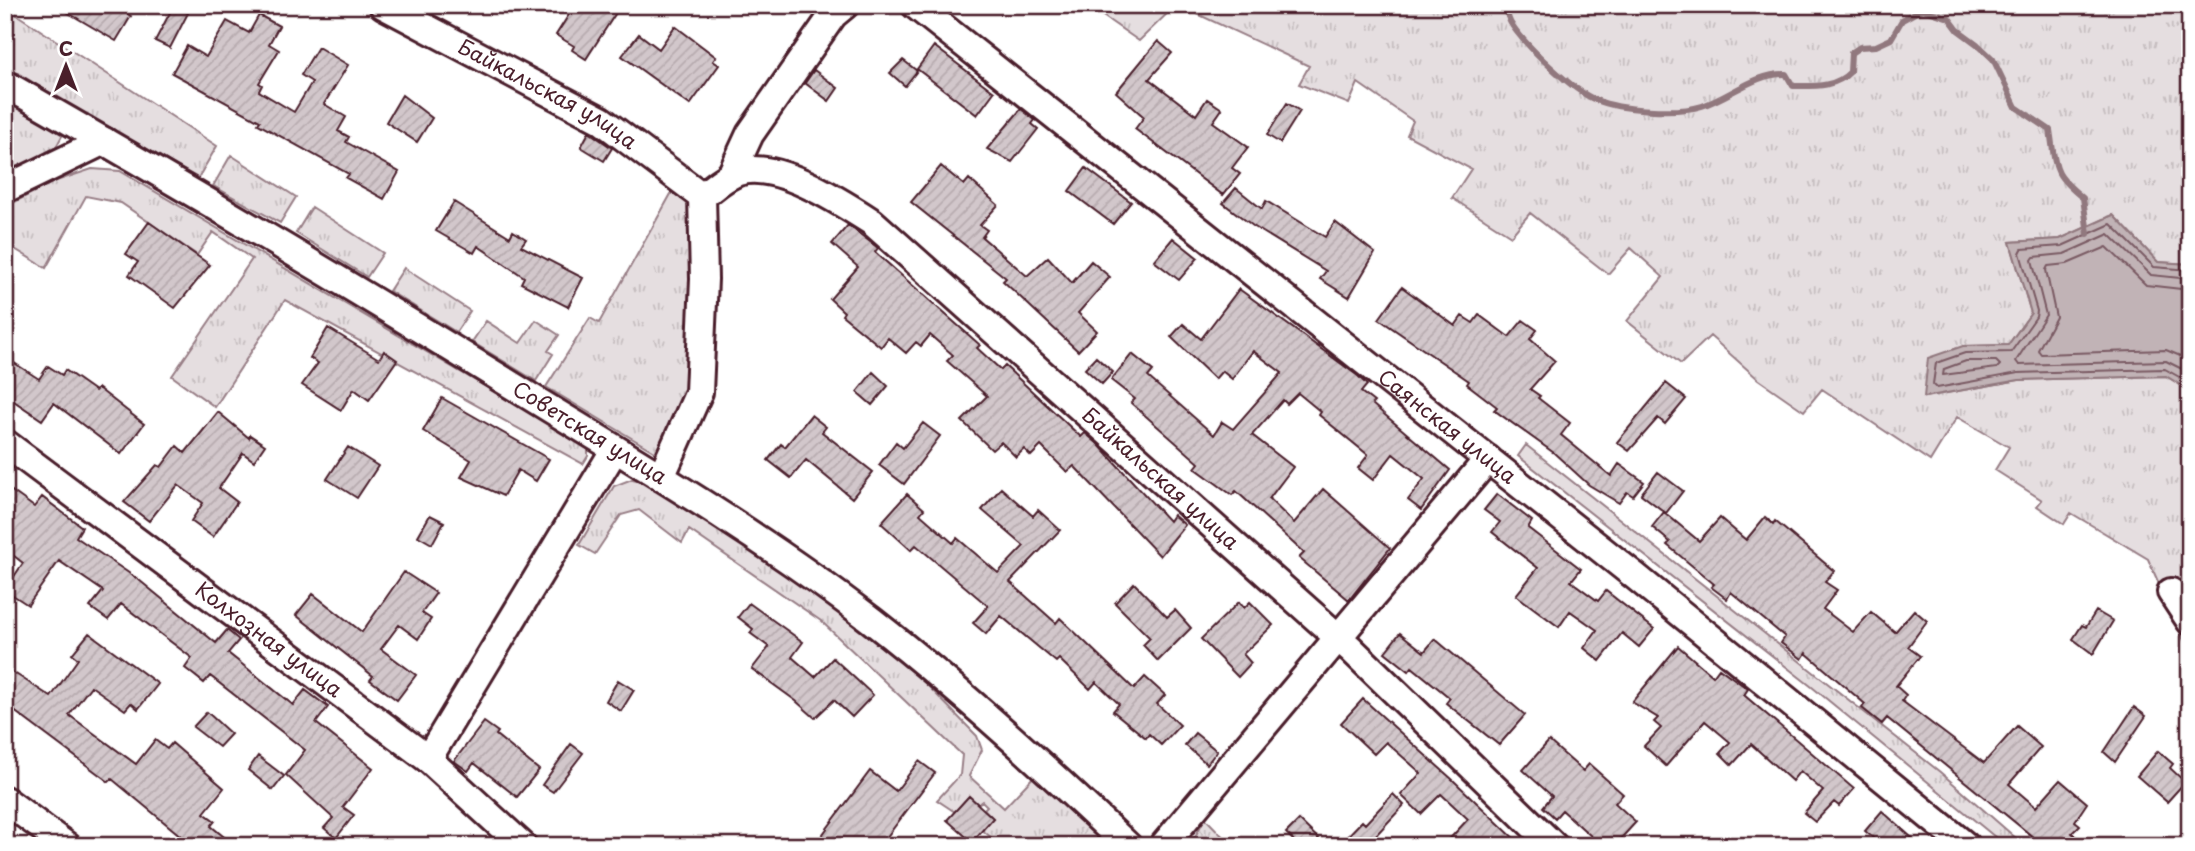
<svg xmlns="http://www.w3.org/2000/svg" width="2195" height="851" viewBox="0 0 2195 851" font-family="'Playpen Sans',sans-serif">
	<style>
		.grass { fill: url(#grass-tufts); stroke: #987e86; stroke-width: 2 }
		.water { fill: #c1b3b6; stroke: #91787e; stroke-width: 2 }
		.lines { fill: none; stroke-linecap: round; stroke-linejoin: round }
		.shore { stroke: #7a5a63; stroke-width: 2 }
		.stream { stroke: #91787e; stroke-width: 6 }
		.building { fill: url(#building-hatch); stroke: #4a1f2b; stroke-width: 2 }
		.minor-casing { stroke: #4a1f2b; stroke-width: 32 }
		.minor { stroke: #fff; stroke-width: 26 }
		.labels { text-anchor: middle; stroke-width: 7; stroke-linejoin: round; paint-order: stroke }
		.street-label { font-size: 21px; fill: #4a1f2b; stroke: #fff }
	</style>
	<defs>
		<pattern id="grass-tufts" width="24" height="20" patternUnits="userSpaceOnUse" patternTransform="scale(1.75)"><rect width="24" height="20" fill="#e5dee0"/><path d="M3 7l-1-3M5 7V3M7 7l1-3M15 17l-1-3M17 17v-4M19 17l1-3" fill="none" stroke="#c6bec0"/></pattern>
		<pattern id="building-hatch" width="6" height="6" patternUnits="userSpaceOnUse" patternTransform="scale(1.75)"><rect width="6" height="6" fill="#d2c7cb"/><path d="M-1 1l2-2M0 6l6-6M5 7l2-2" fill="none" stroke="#b6aaae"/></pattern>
	</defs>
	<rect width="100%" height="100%" fill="#fff"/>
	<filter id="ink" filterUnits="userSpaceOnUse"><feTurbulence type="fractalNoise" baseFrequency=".0143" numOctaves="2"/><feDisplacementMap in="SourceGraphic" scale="14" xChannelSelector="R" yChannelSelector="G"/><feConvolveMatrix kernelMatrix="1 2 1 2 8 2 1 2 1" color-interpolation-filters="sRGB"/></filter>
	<g filter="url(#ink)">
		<path class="grass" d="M1087 5H1176L1139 41Z
			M1178 5H2190V264L2158 262 2113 215 2060 239 2010 242 2031 313 2008 345 1963 346 1925 397 2019 380 2166 376 2190 391V654L2148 559 2071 513 2064 524 2037 506 2042 500 1995 470 2009 447 1957 417 1930 461 1822 389 1804 411 1758 379 1710 336 1681 364 1627 321 1663 277 1631 248 1608 274 1530 213 1511 236 1452 198 1471 169 1407 135 1413 121 1358 83 1349 104 1299 84 1309 66Z
			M5 7 217 146 198 178 79 111 5 65Z
			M5 95 59 128 63 134 56 147 5 175Z
			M231 155 296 197 280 223 213 186Z
			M92 169 120 171 588 447V456L583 464 285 300 215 407 172 376 252 259 213 232 197 255 121 203 86 196 46 268 5 243V207L53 182Z
			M676 185 691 201 703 332 668 450 655 452 546 387 590 318 599 323Z
			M312 207 383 253 367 277 296 233Z
			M404 268 470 311 456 332 389 291Z
			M536 320 559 335 548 351 553 354 536 381 472 342 486 321 520 343Z
			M1526 445 1940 772 2025 846H2006L1812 687 1518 456Z
			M632 479 643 481C714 528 788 572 857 622 901 655 938 697 977 736L982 750 969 776 1004 808 1037 773 1111 846H1002L982 830 993 818 984 809 987 806 982 801 978 804 969 796 955 812 937 800 960 775 962 755 821 621 689 530 682 543 639 510 621 515 595 554 579 545 614 486Z
			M1205 818 1232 846H1190Z"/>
		<path class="water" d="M2113 215 2158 262 2190 264V391L2166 376 2019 380 1924 397 1928 358 1963 346 2008 345 2031 313 2010 242 2060 239Z"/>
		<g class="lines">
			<path class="shore" d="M2190 270 2154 267 2111 224 2062 246 2022 249 2020 253 2037 311 2036 317 2011 352 1965 353 1936 363 1933 384 1937 388 2018 373 2165 369 2190 383
				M2190 279 2151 275 2109 234 2064 254 2034 257 2032 260 2046 315 2016 361 2019 365 2166 361 2190 373
				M2190 290 2146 285 2107 247 2067 264 2048 266 2046 270 2056 317 2038 350 2041 354 2166 350 2190 360
				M1966 361H1996L2000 365 1997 368 1943 375 1944 369Z"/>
			<path class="stream" d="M1505 5C1507 12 1508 20 1512 25 1526 46 1573 91 1596 100 1620 110 1677 114 1702 106 1731 97 1754 73 1786 74L1793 86C1813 86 1835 88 1850 72L1851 53 1860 47 1876 46 1891 39 1902 20 1922 9 1949 18 1958 30 1977 44 1993 59 2016 107 2050 130C2056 169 2052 173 2083 198L2088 234"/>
		</g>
		<path class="building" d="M55 5H113L131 16 116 41Z
			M174 5 189 11 170 48 155 41Z
			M575 5H621L586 59 572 50 574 46 556 35Z
			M259 15 279 26 269 44 279 50 259 83 262 85 259 91 294 112 312 82 301 75 318 47 348 65 324 104 346 117 338 131 349 137 346 142 399 172 384 199 346 178 349 174 258 124 260 121 172 73 187 46 206 57 227 21 249 33Z
			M675 26 716 57 713 61 719 65 690 105 622 56 639 34 659 49Z
			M1158 41 1172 53 1149 79 1196 115 1207 99 1222 109 1213 122 1248 147 1232 168 1240 174 1223 195 1135 129 1144 117 1116 92Z
			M934 46 994 92 977 115 917 69Z
			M903 60 917 71 905 86 890 73Z
			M814 70 838 88 829 101 805 83Z
			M402 95 432 118 417 142 386 122Z
			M1287 103 1300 111 1280 143 1267 135Z
			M1021 109 1035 120 1032 124 1038 129 1012 162 987 149Z
			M589 132 612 148 604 161 581 147Z
			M941 166 964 185 969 179 998 205 980 225 987 230 982 237 1027 276 1048 257 1072 283 1091 261 1110 277 1078 313 1097 331 1078 351 1003 281 1006 278 911 202Z
			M1086 168 1131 202 1113 224 1069 191Z
			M1236 188 1262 209 1266 201 1325 237 1335 222 1375 253 1349 297 1320 279 1326 271 1253 226 1223 203Z
			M454 202 510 237 513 231 526 239 521 246 583 278 568 307 521 283 524 277 478 246 474 253 436 231Z
			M149 222 210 265 175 308 129 275 138 262 126 254Z
			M848 225 878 248 875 252 980 345 977 348 1001 370 1005 366 1081 437 1085 433 1097 443 1169 521 1173 515 1185 525 1160 556 1074 466 1067 472 1041 446 1031 456 1024 449 1016 457 1001 442 992 450 962 421 987 396 947 361 953 355 930 335 921 346 916 342 906 353 888 338 881 347 842 315 844 312 830 299 858 267 832 244Z
			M1173 238 1198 258 1179 280 1154 261Z
			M1402 287 1455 326 1462 316 1473 323 1479 315 1509 337 1523 320 1537 330 1530 339 1555 361 1530 389 1540 396 1538 398 1570 423 1561 435 1611 476 1619 464 1644 482 1633 496 1627 492 1619 503 1589 485 1554 453 1494 410 1497 407 1467 384 1469 381 1379 319Z
			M1239 289 1358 376 1367 385 1361 392 1374 402 1372 404 1450 470 1421 510 1408 500 1424 479 1393 454 1373 480 1358 468 1368 455 1319 415 1321 412 1298 393 1287 404 1283 400 1252 435 1293 467 1269 499 1294 523 1323 489 1390 548 1349 600 1299 558 1304 553 1236 491 1232 495 1195 468 1199 463 1131 403 1135 399 1111 380 1132 354 1153 371 1148 377 1214 435 1222 422 1233 429 1282 373 1253 351 1232 379 1222 371 1215 379 1171 337 1183 324 1201 339Z
			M328 328 379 359 384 351 397 360 369 400 354 389 341 410 302 385 318 363 310 358Z
			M5 357 39 379 48 366 62 375 65 370 95 391 98 388 144 424 121 454 54 403 42 420 5 395Z
			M1096 357 1113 372 1102 384 1085 369Z
			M873 372 888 386 872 405 857 392Z
			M1666 383 1686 399 1665 424 1658 418 1629 451 1617 442Z
			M442 398 549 459 536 481 518 470 503 496 461 477 471 460 423 431Z
			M218 412 249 438 250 435 265 445 254 461 243 453 219 488 237 502 213 537 191 521 203 503 178 485 149 521 124 502 157 465 161 467 177 446 185 453Z
			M811 415 826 427 822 432 873 472 852 498 806 460 791 478 768 460 781 444 785 447Z
			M923 423 940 436 904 484 879 465 896 442 903 448Z
			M348 447 378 466 357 498 327 479Z
			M1658 472 1683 491 1666 513 1641 494Z
			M5 486 34 507 42 497 82 527 76 537 139 580 216 643 227 630 239 640 228 653 293 705 305 690 328 707 316 723 373 768 343 807 354 815 336 838 324 828 333 818 286 775 305 750 210 676 204 683 185 668 192 658 121 604 108 620 90 607 103 591 59 561 28 605 5 590 23 563 5 549Z
			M1001 488 1033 516 1038 510 1060 530 1010 582 1056 623 1060 618 1134 689 1145 677 1165 695 1157 704 1180 725 1161 745 1149 734 1146 738 1113 711 1119 704 1096 682 1090 689 1059 659 1056 662 1001 616 986 634 973 623 988 606 916 545 911 550 881 523 907 494 924 509 920 514 953 543 957 538 998 573 1024 546 982 510Z
			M1497 494 1532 521 1528 528 1581 569 1571 581 1598 601 1606 591 1654 629 1639 647 1622 633 1600 661 1584 648 1597 630 1570 611 1559 627 1516 595 1538 568 1492 532 1500 522 1484 510Z
			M1664 512 1699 541 1720 518 1746 540 1765 517 1773 524 1775 521 1834 571 1825 582 1837 590 1823 609 1853 632 1871 612 1895 632 1914 610 1927 621 1908 647 1920 656 1896 686 1906 695 1902 701 1984 763 2017 726 2041 747 2009 784 2036 807 2060 780 2087 803 2075 821 2080 825 2072 833 2089 846H2044L1887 718 1882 724 1862 708 1865 704 1806 653 1802 659 1781 643 1785 637 1731 592 1727 599 1711 587 1714 584 1667 545 1670 542 1652 527Z
			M430 515 444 522 432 544 418 536Z
			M404 572 436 593 422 613 431 619 418 639 399 625 381 649 416 675 397 700 370 680 373 676 296 615 313 594 362 632Z
			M1134 583 1167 617 1175 610 1191 628 1158 661 1143 645 1150 638 1115 603Z
			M1239 602 1244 608 1250 602 1273 625 1243 654 1251 663 1238 677 1201 639Z
			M749 603 803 642 792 657 815 677 833 658 873 695 852 717 834 700 815 718 796 701 752 669 769 647 750 633 753 629 738 617Z
			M2096 611 2113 621 2093 654 2073 639 2082 625 2086 627Z
			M89 633 158 684 138 709 131 703 125 710 91 686 69 715 136 764 155 740 167 749 172 743 224 788 204 813 215 821 211 826 235 846H193L112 779 109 782 5 704V667L51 697 78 659 72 654Z
			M1400 633 1424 652 1435 639 1525 715 1499 745 1446 703 1450 698 1412 667 1409 671 1385 652Z
			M1678 646 1713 676 1719 668 1748 689 1744 695 1854 789 1839 806 1834 802 1815 822 1804 813 1823 791 1800 771 1792 781 1751 744 1732 765 1720 753 1730 742 1705 721 1666 766 1644 746 1661 728 1654 722 1658 718 1632 702Z
			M618 680 634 690 621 711 606 701Z
			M1363 699 1453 780 1522 846H1443L1468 819 1441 794 1421 814 1401 795 1421 773 1386 742 1374 754 1341 723Z
			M2134 707 2146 716 2115 762 2104 752Z
			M207 712 231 734 219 747 193 727Z
			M484 722 498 732 496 735 539 770 517 797 474 763 468 771 454 761Z
			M1195 733 1217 751 1207 764 1185 745Z
			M1549 741 1583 771 1589 764 1623 794 1615 803 1636 822 1614 846H1602L1562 810 1555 818 1543 807 1552 796 1523 770Z
			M571 744 583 753 553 792 542 785Z
			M2158 751 2173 764 2170 768 2185 782 2167 802 2137 776Z
			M258 756 284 776 273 790 248 770Z
			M919 761 935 773 880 846H814L870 771 896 791Z
			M1393 794 1404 805 1376 835 1387 846H1338L1362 821 1365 824Z
			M969 796 993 818 972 842 947 820Z
			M1882 811 1921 846H1882L1865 831Z
			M1299 820 1326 846H1299L1286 833Z"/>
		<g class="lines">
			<g class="minor-casing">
				<g id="minor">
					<path id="s1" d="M383 5 601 120 702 196"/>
					<path id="s2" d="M915 5 1635 576 1966 846"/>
					<path id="s3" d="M5 84C183 186 360 291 534 399 648 469 765 538 871 620 961 690 1046 768 1128 846"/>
					<path d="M731 175 750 134 833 15 845 5"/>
					<path d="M5 189 104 141"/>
					<path id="s4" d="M702 196C713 188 724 177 738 172 777 160 841 202 872 222L1351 649 1554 846"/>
					<path id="s5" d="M5 443 428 759 523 846"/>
					<path d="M661 477 699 392 704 279 702 196"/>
					<path d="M2171 592 2190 621"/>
					<path d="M428 759 615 449"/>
					<path d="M5 800 67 846"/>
					<path d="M1163 846 1488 459"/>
				</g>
			</g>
			<use href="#minor" class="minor"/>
		</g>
	</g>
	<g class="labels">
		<g class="street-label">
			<text dy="7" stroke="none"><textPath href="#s1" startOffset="187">Байкальская улица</textPath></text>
			<text dy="7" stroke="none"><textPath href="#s2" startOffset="679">Саянская улица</textPath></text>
			<text dy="7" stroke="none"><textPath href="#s3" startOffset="681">Советская улица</textPath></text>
			<text dy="7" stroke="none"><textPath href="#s4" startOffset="576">Байкальская улица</textPath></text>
			<text dy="7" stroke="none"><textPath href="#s5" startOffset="329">Колхозная улица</textPath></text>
		</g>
	</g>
	<rect width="2195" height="851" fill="none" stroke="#fff" stroke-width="28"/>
	<rect x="14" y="14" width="2167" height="823" fill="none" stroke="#4a1f2b" stroke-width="2.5" filter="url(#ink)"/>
	<g transform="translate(66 66)" stroke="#ffffff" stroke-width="5" paint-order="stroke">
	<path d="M0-5L12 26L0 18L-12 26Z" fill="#4a1f2b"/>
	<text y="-10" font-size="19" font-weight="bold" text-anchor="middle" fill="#4a1f2b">С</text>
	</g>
</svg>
